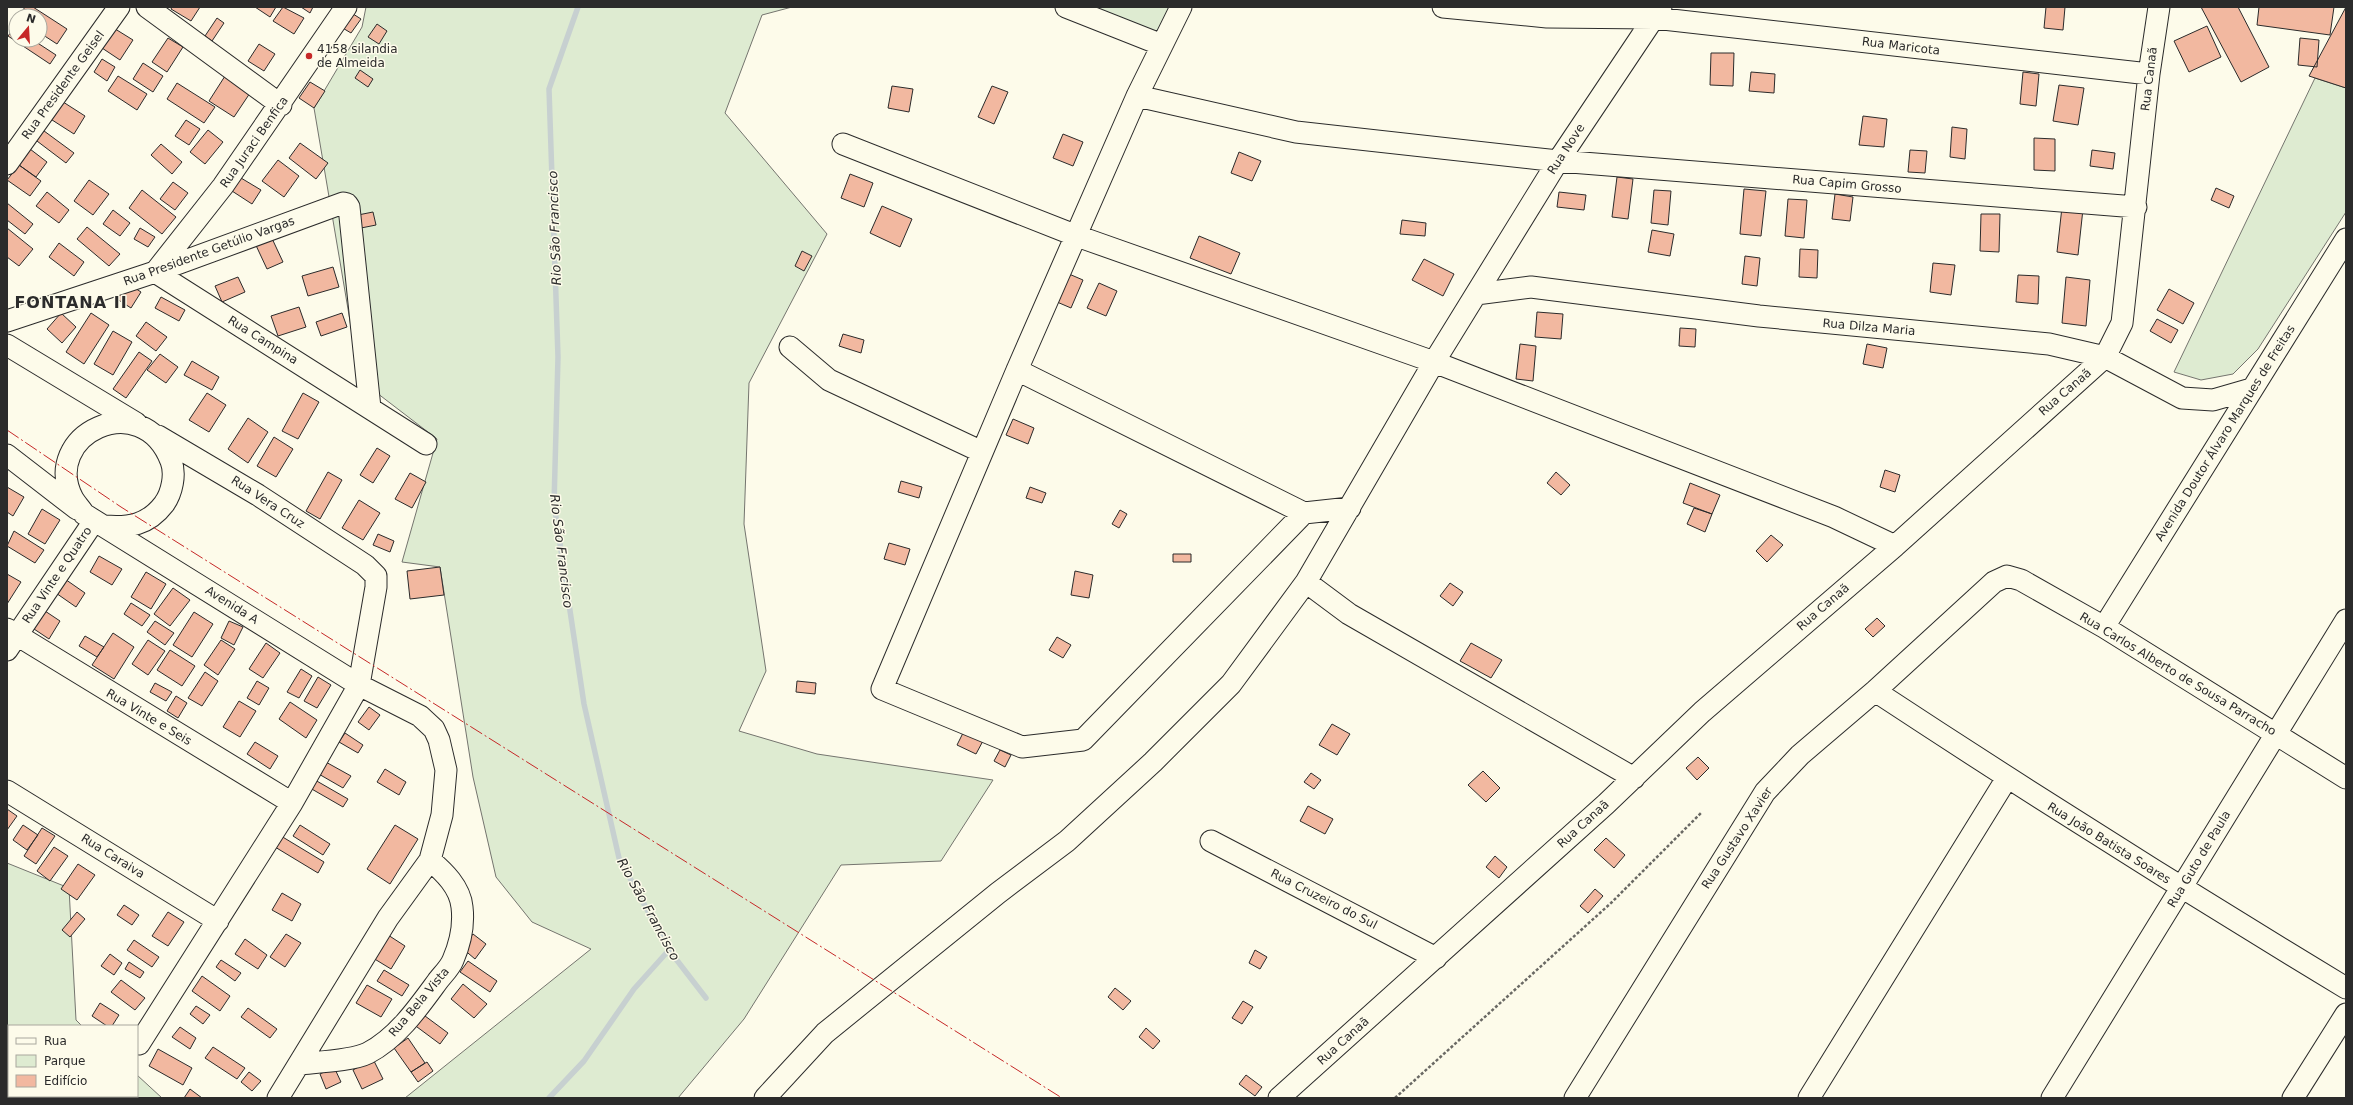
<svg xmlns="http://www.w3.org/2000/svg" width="2353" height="1105" viewBox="0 0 2353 1105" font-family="'DejaVu Sans',sans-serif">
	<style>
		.green { fill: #deebd1; stroke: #74746e }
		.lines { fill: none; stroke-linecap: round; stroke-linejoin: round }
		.stream { stroke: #c7d0d0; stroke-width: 5.5 }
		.building { fill: #f2b8a0; stroke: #2b2b2b }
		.minor-casing { stroke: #2b2b2b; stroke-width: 23 }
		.path { stroke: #6a6964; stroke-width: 2.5; stroke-dasharray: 3 2; stroke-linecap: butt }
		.minor { stroke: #fdfbea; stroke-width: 21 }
		.power { stroke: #c62828; stroke-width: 1; stroke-dasharray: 14 3 2 3; stroke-linecap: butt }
		.poi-dot { fill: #c62828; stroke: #fdfbea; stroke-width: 1.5 }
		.labels { text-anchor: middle; stroke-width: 3; stroke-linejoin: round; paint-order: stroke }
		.street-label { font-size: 12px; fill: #2b2b2b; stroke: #fdfbea }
		.poi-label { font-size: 12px; fill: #2b2b2b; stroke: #fdfbea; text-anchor: start }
		.water-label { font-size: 13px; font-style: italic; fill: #2b2b2b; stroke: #fdfbea }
		.district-label { font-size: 16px; font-weight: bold; letter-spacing: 1px; fill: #2b2b2b; stroke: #fdfbea }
	</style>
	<rect width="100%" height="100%" fill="#fdfbea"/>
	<path class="green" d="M366 7H792L762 15 725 113 827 234 749 383 744 524 766 671 739 731 817 754 993 780 941 861 841 865 744 1019 678 1098H405L591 949 532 922 496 877 473 777 440 567 402 562 437 439 360 380 314 108 362 27Z
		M1066 7H1181L1162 45Z
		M2315 78 2346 88V212L2258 349 2233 374 2201 380 2174 372Z
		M7 863 69 888 76 1020 82 1026H9V1096H137V1075L162 1098H7Z"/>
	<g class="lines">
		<path class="stream" d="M578 7 549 89 558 357 554 504 584 704 619 858 669 950 706 998
			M7 1056 9 1059
			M38 1096 40 1098
			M549 1098 584 1061 634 989 669 950"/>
	</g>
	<path class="building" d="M25 7H33L67 29 57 44 40 33V16H19Z
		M172 7H200L191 21 171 9Z
		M255 7H276L270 17Z
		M283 7 304 18 294 34 273 21Z
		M301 7H313L310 13Z
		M2046 7H2065L2063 30 2044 28Z
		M2201 7H2238L2269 67 2241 82Z
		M2259 7H2334L2330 35 2257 25Z
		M2346 7V88L2309 76Z
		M350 12 361 19 351 33 341 27Z
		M217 18 224 23 212 41 205 36Z
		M377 24 387 31 379 44 368 37Z
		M2207 26 2221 57 2189 72 2174 41Z
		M112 27 133 40 120 60 99 46Z
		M14 28 16 29V40H33L56 55 50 64 8 36Z
		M168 38 183 47 167 72 152 62Z
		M2300 38 2319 40 2317 67 2298 65Z
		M259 44 275 54 264 71 248 61Z
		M1711 53H1734L1733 86 1710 85Z
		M102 59 115 67 107 81 94 72Z
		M143 63 163 76 153 92 133 79Z
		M360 70 373 79 368 87 355 78Z
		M1751 72 1775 74 1774 93 1749 91Z
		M2023 72 2039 74 2036 106 2020 104Z
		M118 76 147 94 137 110 108 91Z
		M225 76 250 93 234 117 209 101Z
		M310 82 325 91 314 108 299 98Z
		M177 83 215 107 204 123 167 99Z
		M2059 85 2084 88 2078 125 2053 121Z
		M892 86 913 89 909 112 888 108Z
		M992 86 1008 92 994 124 978 117Z
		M60 100 85 116 74 134 49 118Z
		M1863 116 1887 119 1884 147 1859 145Z
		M186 120 200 129 189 145 175 136Z
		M1952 127 1967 129 1965 159 1950 157Z
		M40 128 74 153 66 163 33 138Z
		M208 130 223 142 205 164 190 152Z
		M1063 134 1083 142 1073 166 1053 158Z
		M2034 138 2055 139V171L2034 170Z
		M300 143 328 163 316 179 289 158Z
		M161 144 182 162 172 174 151 155Z
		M30 149 47 162 36 177 19 165Z
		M1910 150 1927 151 1925 173 1908 172Z
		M2092 150 2115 153 2113 169 2090 166Z
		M1239 152 1261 161 1252 181 1231 173Z
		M278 160 299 176 284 197 262 181Z
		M19 165 41 181 30 196 7 180Z
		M850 174 873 183 864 207 841 198Z
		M1617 177 1633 179 1628 219 1612 217Z
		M241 178 261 190 252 204 232 191Z
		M89 180 109 194 93 215 74 201Z
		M173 182 188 193 175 210 160 199Z
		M2216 188 2234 196 2229 208 2211 200Z
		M1744 189 1766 191 1761 236 1740 234Z
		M142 190 176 217 162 234 129 208Z
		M1654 190 1671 191 1668 225 1651 223Z
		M47 192 69 210 59 223 36 206Z
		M1559 192 1586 195 1584 210 1557 207Z
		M1835 194 1853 197 1850 221 1832 219Z
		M1788 199 1807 200 1804 238 1785 236Z
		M7 203 33 224 25 234 7 220Z
		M882 206 912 219 900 247 870 233Z
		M2062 207 2083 209 2078 255 2057 252Z
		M113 210 130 223 120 236 103 224Z
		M373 212 376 225 361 228 358 215Z
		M1981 214H2000L1999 252 1980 251Z
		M1402 220 1426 223 1425 236 1400 234Z
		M87 227 120 254 109 266 77 239Z
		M7 228 33 249 19 266 7 257Z
		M140 228 155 237 148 247 134 239Z
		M1652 230 1674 234 1670 256 1648 252Z
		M269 232 283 262 267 269 253 239Z
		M1199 236 1240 253 1231 274 1190 258Z
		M59 243 84 262 74 276 49 257Z
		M1800 249 1818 250 1817 278 1799 277Z
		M802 251 812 256 804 271 795 266Z
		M1745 256 1760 258 1757 286 1742 284Z
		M1424 259 1454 274 1443 296 1412 280Z
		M1933 263 1955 265 1951 295 1930 292Z
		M333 267 339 287 308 296 302 276Z
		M1069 274 1083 280 1071 308 1057 302Z
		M2018 275 2039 276 2038 304 2016 302Z
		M238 277 245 292 222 302 215 286Z
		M2066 277 2090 280 2086 326 2062 323Z
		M127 283 141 292 131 308 117 299Z
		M1099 283 1117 291 1106 316 1087 308Z
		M2169 289 2194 303 2183 324 2157 310Z
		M161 297 185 310 179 321 155 308Z
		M299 307 306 327 278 336 271 316Z
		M1537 312 1563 314 1561 339 1535 337Z
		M61 313 76 327 62 343 47 329Z
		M91 313 109 325 84 364 66 352Z
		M342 313 347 327 321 336 316 322Z
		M2157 319 2178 330 2171 343 2150 331Z
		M146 322 167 337 156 351 136 336Z
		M1680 328 1696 329 1695 347 1679 346Z
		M113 331 132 342 113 375 94 364Z
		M843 334 864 340 861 353 839 346Z
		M1520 344 1536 346 1533 381 1516 379Z
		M1867 344 1887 348 1883 368 1863 364Z
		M139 352 152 361 126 398 113 389Z
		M160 354 178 367 166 383 147 370Z
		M192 361 219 377 212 390 184 375Z
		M207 393 226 405 209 432 189 420Z
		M303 393 319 402 298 439 282 431Z
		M248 418 268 432 248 463 228 449Z
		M1013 419 1034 428 1028 444 1006 435Z
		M274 437 293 449 276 477 257 466Z
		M377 448 390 456 373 483 360 475Z
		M1885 470 1900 475 1895 492 1880 487Z
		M328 472 342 480 320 519 306 511Z
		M1556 472 1570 485 1561 495 1547 483Z
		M410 473 426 482 412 508 395 499Z
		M901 481 922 487 919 498 898 492Z
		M1690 483 1720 495 1712 514 1683 503Z
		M7 487 24 497 13 516 7 512Z
		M1030 487 1046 493 1042 503 1026 498Z
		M359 500 380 513 363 540 342 528Z
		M1694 508 1712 514 1705 532 1687 524Z
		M42 509 60 520 45 544 28 534Z
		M1120 510 1127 514 1119 528 1112 524Z
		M14 531 44 550 35 563 7 546Z
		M378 534 394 541 390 552 373 545Z
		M1771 535 1783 545 1767 562 1756 551Z
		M889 543 910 549 905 565 884 559Z
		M1173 554H1191V562H1173Z
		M99 556 122 569 112 585 90 572Z
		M440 567 444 595 410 599 407 571Z
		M1075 571 1093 575 1089 598 1071 595Z
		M146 572 166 584 151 609 131 597Z
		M7 574 21 582 7 604Z
		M62 577 85 593 76 607 53 591Z
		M1450 583 1463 592 1453 606 1440 596Z
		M173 588 190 600 170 626 154 614Z
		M131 603 150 615 142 626 124 614Z
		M42 609 60 621 49 639 31 627Z
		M194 612 213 624 192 657 173 645Z
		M1877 618 1885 626 1873 637 1865 629Z
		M155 621 174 633 165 645 147 632Z
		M229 621 243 627 234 645 221 638Z
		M113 633 134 647 114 679 92 665Z
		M85 636 104 647 97 657 79 646Z
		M1057 637 1071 645 1063 658 1049 650Z
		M148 640 165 651 148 675 132 664Z
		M221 640 235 649 218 675 204 665Z
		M266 643 280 653 263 678 249 669Z
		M1471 643 1502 660 1491 678 1460 661Z
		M170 650 195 666 182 686 157 670Z
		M301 669 312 676 299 698 287 692Z
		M205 672 218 681 202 706 188 698Z
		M318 677 331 685 317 708 304 701Z
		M257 681 269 688 259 705 247 698Z
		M797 681 816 683 815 694 796 692Z
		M155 683 172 692 166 701 150 692Z
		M176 696 187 703 178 718 167 711Z
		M239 701 256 711 240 737 223 727Z
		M290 702 317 720 306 738 279 719Z
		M369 707 380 715 369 730 358 722Z
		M1332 724 1350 734 1337 755 1319 745Z
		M965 729 984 739 976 754 957 745Z
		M345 733 363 745 358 753 339 742Z
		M255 742 278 756 270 769 247 754Z
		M1000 750 1011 755 1005 767 994 761Z
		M1698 757 1709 768 1697 780 1686 768Z
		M324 761 351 776 343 788 317 773Z
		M385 769 406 782 399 795 377 782Z
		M1483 771 1500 788 1486 802 1468 785Z
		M1311 773 1321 780 1314 789 1304 782Z
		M315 780 348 799 343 807 310 788Z
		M1308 806 1333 819 1325 834 1300 821Z
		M7 809 17 816 7 830Z
		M23 825 38 835 27 850 13 840Z
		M300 825 330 844 323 855 293 836Z
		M395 825 418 839 390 884 367 869Z
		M42 828 55 836 36 864 24 856Z
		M281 836 324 862 318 873 275 847Z
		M1606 838 1625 855 1614 868 1594 850Z
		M54 847 68 856 50 881 37 871Z
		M1495 856 1507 867 1499 878 1486 867Z
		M78 864 95 875 77 900 61 889Z
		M1595 889 1603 896 1588 913 1580 906Z
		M282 893 301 904 292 921 272 910Z
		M124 905 139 915 132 925 117 915Z
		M77 912 85 919 70 937 62 930Z
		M168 912 184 922 168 946 152 936Z
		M286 934 301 943 285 967 270 957Z
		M473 934 486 944 475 959 462 948Z
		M388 935 405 946 391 969 373 958Z
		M245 939 267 955 258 969 235 954Z
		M134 940 159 957 152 967 127 950Z
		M1255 950 1267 957 1260 969 1249 963Z
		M110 954 122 963 114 975 101 966Z
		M221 960 241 973 235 981 216 967Z
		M468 961 497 981 490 992 460 972Z
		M129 962 144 972 140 978 125 969Z
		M384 970 409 985 402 996 377 981Z
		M202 976 230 996 220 1011 192 991Z
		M121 980 145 998 135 1010 111 992Z
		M463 984 487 1004 474 1018 451 999Z
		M367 985 392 999 381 1017 356 1003Z
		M1115 988 1131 1001 1123 1010 1108 997Z
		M1243 1001 1253 1007 1242 1024 1232 1018Z
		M100 1003 119 1015 112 1026H107L92 1016Z
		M196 1006 210 1015 203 1024 190 1014Z
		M248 1008 277 1029 270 1038 241 1017Z
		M421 1013 448 1033 440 1044 413 1024Z
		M180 1027 196 1038 190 1049 172 1037Z
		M1146 1028 1160 1041 1153 1049 1139 1037Z
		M408 1038 425 1063 411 1072 394 1048Z
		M213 1047 245 1068 237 1079 205 1058Z
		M158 1049 192 1068 183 1085 149 1066Z
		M373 1059 383 1079 362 1089 353 1070Z
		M427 1062 433 1071 418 1082 411 1072Z
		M334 1067 341 1082 326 1089 320 1074Z
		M249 1072 261 1081 252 1091 241 1082Z
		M1246 1075 1262 1087 1255 1096 1239 1084Z
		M190 1089 202 1098H184Z"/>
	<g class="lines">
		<g class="minor-casing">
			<path id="minor" d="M147 7 281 105
				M1066 7 1162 45
				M1181 7 1137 96 1017 370 882 689 1022 747 1083 740 1304 513 1350 508
				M1443 7 1547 17 1654 18 2149 74
				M1137 96 1296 132 1558 161 2136 207
				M843 144 1077 236 1434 362 1834 517 1895 546
				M7 164 119 7
				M156 271 223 186 346 7
				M155 272 426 444
				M1476 294 1531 287 1759 316 2049 344 2105 357 2182 398 2213 400 2251 389
				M7 321 155 272 343 203 347 204 349 207 370 408
				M7 345 136 423
				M790 347 829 380 982 452
				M1017 370 1304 513
				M7 455 77 509
				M105 526C129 528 148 525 164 504 172 493 176 474 171 461 142 385 39 435 73 499 76 504 81 509 84 514L359 685 420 716 434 729 439 740 446 770 442 815 430 860 388 918 278 1098
				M1306 582 1349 614 1634 778
				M2104 627 2346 239
				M7 629 292 803
				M7 650 94 521
				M1875 691C2030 793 2187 892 2346 988
				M7 791 218 921
				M1211 841 1436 958
				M139 1044 292 803 359 685 376 587V576L365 565 258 495 158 436
				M299 1064C317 1062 352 1061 368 1053 397 1038 418 1008 437 982 442 975 450 968 453 960 460 944 464 924 462 907 460 887 444 872 430 860
				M765 1098 825 1033 998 893 1067 841 1153 762 1231 684 1306 582 1434 362 1558 161 1661 7
				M1279 1098 1606 804 1702 712 1895 546 2105 357 2122 323 2149 74 2159 7
				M1575 1098 1765 792 1800 755 1875 691 1994 582 2007 576 2021 580 2104 627 2346 778
				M1809 1098 2007 778
				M2052 1098 2346 620
				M2293 1098 2346 1014"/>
		</g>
		<path class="path" d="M1395 1098 1611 903 1701 813"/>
		<use href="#minor" class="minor"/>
		<path class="power" d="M7 430 121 507 1062 1098"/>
	</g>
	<circle class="poi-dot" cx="309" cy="56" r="4"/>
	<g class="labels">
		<g class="street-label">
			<text transform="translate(1901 46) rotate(7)" y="4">Rua Maricota</text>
			<text transform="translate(2149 79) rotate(-83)" y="4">Rua Canaã</text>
			<text transform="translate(63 85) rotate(-54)" y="4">Rua Presidente Geisel</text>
			<text transform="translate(254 142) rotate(-55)" y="4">Rua Juraci Benfica</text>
			<text transform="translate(1566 149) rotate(-57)" y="4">Rua Nove</text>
			<text transform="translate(1847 184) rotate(5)" y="4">Rua Capim Grosso</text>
			<text transform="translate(209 251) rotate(-20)" y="4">Rua Presidente Getúlio Vargas</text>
			<text transform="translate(1869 327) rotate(5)" y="4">Rua Dilza Maria</text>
			<text transform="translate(263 340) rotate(32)" y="4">Rua Campina</text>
			<text transform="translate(2065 392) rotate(-41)" y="4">Rua Canaã</text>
			<text transform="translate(2225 433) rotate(-58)" y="4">Avenida Doutor Álvaro Marques de Freitas</text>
			<text transform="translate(268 502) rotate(33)" y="4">Rua Vera Cruz</text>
			<text transform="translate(57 575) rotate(-56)" y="4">Rua Vinte e Quatro</text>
			<text transform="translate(232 605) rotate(32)" y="4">Avenida A</text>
			<text transform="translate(1823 607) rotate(-41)" y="4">Rua Canaã</text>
			<text transform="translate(2178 674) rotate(31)" y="4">Rua Carlos Alberto de Sousa Parracho</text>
			<text transform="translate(149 717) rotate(31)" y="4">Rua Vinte e Seis</text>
			<text transform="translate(1583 824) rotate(-42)" y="4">Rua Canaã</text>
			<text transform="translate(1737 838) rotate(-57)" y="4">Rua Gustavo Xavier</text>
			<text transform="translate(2109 843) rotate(32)" y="4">Rua João Batista Soares</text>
			<text transform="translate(113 856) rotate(32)" y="4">Rua Caraiva</text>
			<text transform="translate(2199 859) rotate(-59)" y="4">Rua Guto de Paula</text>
			<text transform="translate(1324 899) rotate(27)" y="4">Rua Cruzeiro do Sul</text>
			<text transform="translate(419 1002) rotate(-50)" y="4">Rua Bela Vista</text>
			<text transform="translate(1343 1041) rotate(-42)" y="4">Rua Canaã</text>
		</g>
		<g class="poi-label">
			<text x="317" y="53">4158 silandia<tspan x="317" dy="14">de Almeida</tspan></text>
		</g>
		<g class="water-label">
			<text transform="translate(554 228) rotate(-92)" y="5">Rio São Francisco</text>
			<text transform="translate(562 551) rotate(83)" y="5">Rio São Francisco</text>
			<text transform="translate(649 909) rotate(61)" y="5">Rio São Francisco</text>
		</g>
		<g class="district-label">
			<text x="71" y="308">FONTANA II</text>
		</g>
	</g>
	<rect width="2353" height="1105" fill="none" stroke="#2b2b2b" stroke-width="16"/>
	<rect x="8" y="1025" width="130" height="72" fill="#fdfbea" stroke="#a9a89e"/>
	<rect x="16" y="1038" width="20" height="6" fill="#fdfbea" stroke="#a9a89e"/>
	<text x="44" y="1045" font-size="12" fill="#2b2b2b">Rua</text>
	<rect x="16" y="1055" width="20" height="12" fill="#deebd1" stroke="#a9a89e"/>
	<text x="44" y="1065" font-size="12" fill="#2b2b2b">Parque</text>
	<rect x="16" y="1075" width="20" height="12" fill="#f2b8a0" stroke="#a9a89e"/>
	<text x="44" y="1085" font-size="12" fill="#2b2b2b">Edifício</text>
	<g transform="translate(28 28) rotate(18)"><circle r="19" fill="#fdfbea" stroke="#a9a89e"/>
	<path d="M0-3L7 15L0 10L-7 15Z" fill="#c62828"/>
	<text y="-6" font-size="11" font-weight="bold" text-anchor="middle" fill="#2b2b2b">N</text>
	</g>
</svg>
